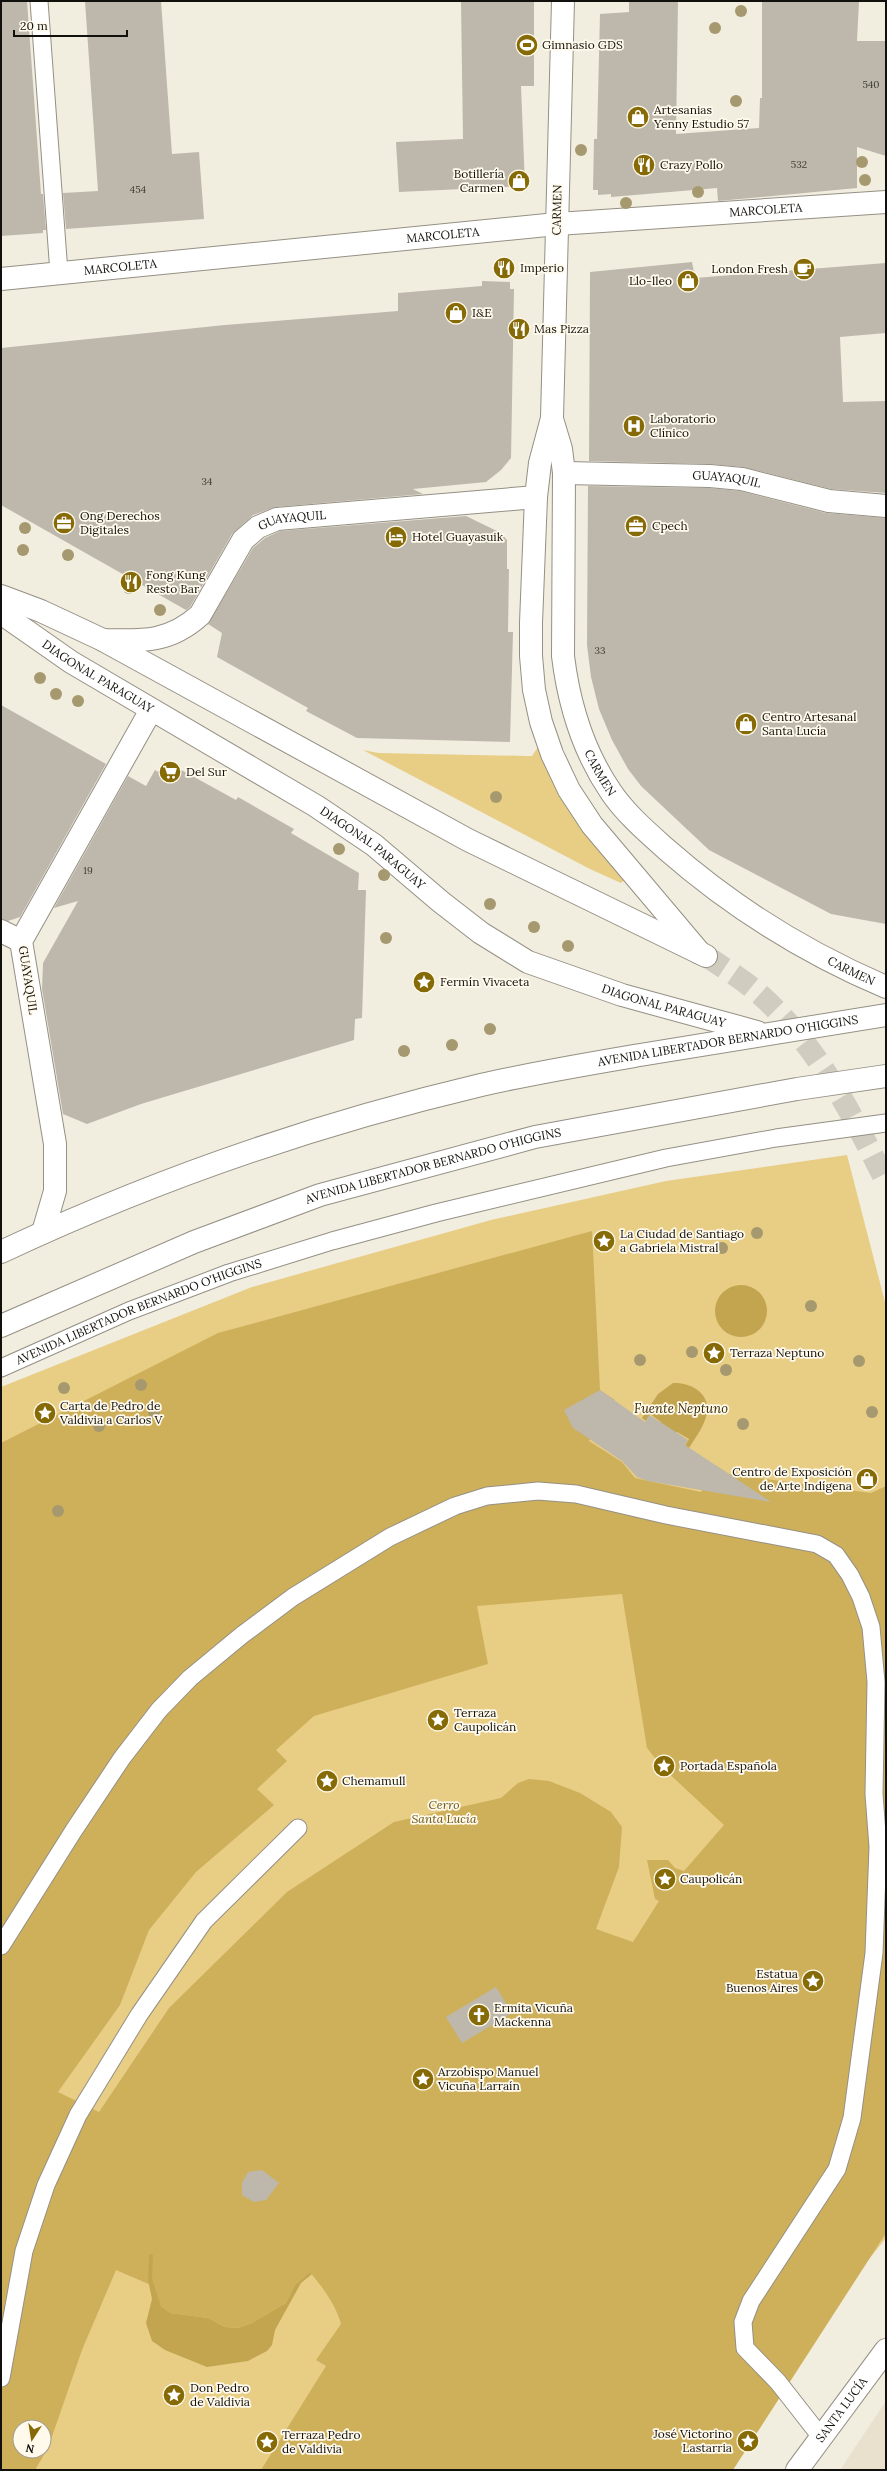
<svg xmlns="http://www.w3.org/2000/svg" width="887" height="2471" viewBox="0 0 887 2471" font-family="Lora,serif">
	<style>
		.built { fill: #e9e1cd }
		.green { fill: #e8cd84; fill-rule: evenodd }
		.forest { fill: #ceb05b; fill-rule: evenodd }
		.water { fill: #c3a550 }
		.building { fill: #bdb8ab }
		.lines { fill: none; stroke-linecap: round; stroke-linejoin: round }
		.primary-tunnel { stroke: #d0ccbf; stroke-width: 22; stroke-dasharray: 22 11; stroke-linecap: butt }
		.lane-casing { stroke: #959084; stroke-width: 19 }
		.street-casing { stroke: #959084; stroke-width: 24 }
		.secondary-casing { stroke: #959084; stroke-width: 24 }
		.primary-casing { stroke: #959084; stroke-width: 24 }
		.lane { stroke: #fff; stroke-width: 17 }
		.street { stroke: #fff; stroke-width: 22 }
		.secondary { stroke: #fff; stroke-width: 22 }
		.primary { stroke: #fff; stroke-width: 22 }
		.tree { fill: #a6996f }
		.labels { text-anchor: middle; stroke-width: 3.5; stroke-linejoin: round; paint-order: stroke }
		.number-label { font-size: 10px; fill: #3d3a34 }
		.poi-label { font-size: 12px; fill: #12100c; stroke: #fffaec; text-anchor: start }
		.street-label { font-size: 12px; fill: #12100c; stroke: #fffaec }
		.park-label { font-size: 12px; font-style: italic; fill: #695413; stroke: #fffaec }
		.water-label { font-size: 13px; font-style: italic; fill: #372a03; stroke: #fffaec }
	</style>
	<rect width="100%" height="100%" fill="#f1eddf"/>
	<path class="built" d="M886 2401V2470H840Z"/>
	<path class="green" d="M538 747 625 879 621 883 590 869 363 750 378 753 527 756H532Z
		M847 1155 886 1306V2238L799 2346 725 2470H1V1387L252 1287 491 1220 666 1181ZM20 2427H44V2451H20Z"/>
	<path class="forest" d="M592 1231 600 1390 615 1400 589 1441 622 1462 635 1478 701 1492 717 1466 729 1474 871 1493 886 1486V2233L733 2470H261L326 2366 316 2360 341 2324C336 2305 323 2288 310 2272L295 2285 286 2303 252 2323 238 2328 225 2327 208 2318 170 2313 161 2306 153 2286 116 2270 82 2350 48 2448 35 2470H1V1443L218 1333ZM622 1594 647 1748 662 1767 724 1825 684 1871 675 1868 668 1860H647L655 1899 659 1901 633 1942 596 1929 619 1867 622 1827 611 1812 580 1793 549 1781 529 1779 518 1783 501 1798 394 1822 287 1892 169 2008 99 2112 58 2092 120 2005 149 1930 196 1872 274 1805 257 1789 287 1761 276 1750 314 1716 488 1664 477 1606ZM20 2427H44V2451H20Z"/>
	<path class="water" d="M715 1311a26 26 0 1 1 52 0a26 26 0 1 1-52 0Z
		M673 1383C692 1382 713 1395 706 1417 703 1428 695 1438 689 1448L685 1446 689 1439 677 1432 673 1438 658 1428 661 1422 650 1414 646 1421 642 1418 658 1394Z
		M149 2254 153 2255 152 2279 161 2306 170 2313 208 2318 225 2327 238 2328 252 2323 286 2303 295 2285 310 2272 312 2274 301 2283 275 2330 272 2345 267 2351 248 2361 207 2367 165 2350 152 2341 146 2323 152 2299 148 2280Z"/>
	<path class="building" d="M1 1H27L41 194H43L46 230H43V233L1 236Z
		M85 1H161L172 154 199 152 204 219 66 229 63 193 98 191Z
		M461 1H534V86H521L525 186 399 192 396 142 463 139Z
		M629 1H678L676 134 759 128 760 98H762V1H859L857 41H886V156L857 147V188L718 201 717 188 611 197V194L598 195V190H593L594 139H597L600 14 629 12Z
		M692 262 695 278 886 263V333L840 337 843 402 886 401V493L831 489 743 467 710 464 589 461 590 272Z
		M482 281 510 282V289H514L511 458 501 470 486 482 413 489 423 494 276 507 253 515 232 534 190 607 186 610 1 505V348L225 325 398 311V293L482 286Z
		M588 486 709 488 740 491 826 513 886 518V924L831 914 709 850 641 786 628 769 612 740 599 709 591 677 587 645Z
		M466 516 501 533 507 540V569H509L508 632H513L510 742 357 738 306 711 308 708 217 657 222 633 208 624 253 548 265 538 280 531Z
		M1 705 106 764 20 917 8 921 1 919Z
		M165 761 236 800 238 797 294 829 291 833 359 873 358 890H366L362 1018 355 1019 354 1040 141 1104 87 1124 63 1114 42 989 43 963 78 901 54 908 128 776 146 786 155 770 158 772Z
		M600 1390 645 1422 649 1415 665 1425 688 1440 685 1445 771 1502 648 1481 637 1477 622 1461 573 1428 564 1410Z
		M496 1987 512 2013 462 2043 446 2017Z
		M262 2170 279 2183 266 2200 254 2202 242 2195V2183L248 2172Z"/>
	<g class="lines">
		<path class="primary-tunnel" d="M706 956C721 966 737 976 751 987 814 1038 851 1112 886 1182"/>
		<g class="lane-casing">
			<g id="lane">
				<path d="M39 1 59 273"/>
				<path id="s1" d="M1 1368 129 1311 229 1273 332 1241 436 1213 666 1158 776 1138 886 1123"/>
				<path d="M1 1946 74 1830 122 1758 159 1710 190 1678 242 1635 293 1597 390 1537 455 1506 487 1496 538 1491 576 1494 666 1515 817 1544 836 1555 850 1575 861 1597 871 1627 876 1682 874 1794 878 1847 874 1953 852 2118 837 2169 751 2301 743 2322 745 2348 778 2382 821 2437"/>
				<path d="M1 2378 24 2251 46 2185 78 2115 139 2015 204 1921 298 1828"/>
			</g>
		</g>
		<g class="street-casing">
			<g id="street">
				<path id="s2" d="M1 279 557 224 886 202"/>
				<path id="s3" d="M564 473 710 476 742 479 829 501 886 506"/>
				<path id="s4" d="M103 640C142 641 169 643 200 615L243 540 258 527 277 519 536 497"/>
				<path d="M1 931 21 941"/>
				<path d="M43 1232 55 1191V1144L21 941 151 710"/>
			</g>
		</g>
		<g class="secondary-casing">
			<g id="secondary">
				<path d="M563 1 552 418 540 463 536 497 531 623V656L534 690 541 722 552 754 569 790 592 825 700 953"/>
				<path id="s5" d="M552 419 561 449 564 473 563 656C569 705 583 751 611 792 626 814 646 831 666 849 731 906 806 953 886 987"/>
			</g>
		</g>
		<g class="primary-casing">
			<g id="primary">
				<path d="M1 596 41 611 103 640 468 840 706 956"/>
				<path id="s6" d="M1 613 71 662 316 806 374 845 441 902 481 933 528 962 622 995 757 1032"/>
				<path id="s7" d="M1 1252C154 1180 316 1124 481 1085 533 1073 587 1064 640 1055 722 1041 804 1028 886 1015"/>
				<path id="s8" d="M1 1326 194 1242 320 1195 535 1137 797 1089 886 1076"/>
				<path id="s9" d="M797 2470 886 2350"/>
			</g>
		</g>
		<use href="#lane" class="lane"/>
		<use href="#street" class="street"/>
		<use href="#secondary" class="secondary"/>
		<use href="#primary" class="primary"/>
	</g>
	<g class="tree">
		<circle cx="741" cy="11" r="6"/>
		<circle cx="715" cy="28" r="6"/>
		<circle cx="736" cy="101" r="6"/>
		<circle cx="581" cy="150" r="6"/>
		<circle cx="862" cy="162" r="6"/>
		<circle cx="865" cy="180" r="6"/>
		<circle cx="698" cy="192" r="6"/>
		<circle cx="626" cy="203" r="6"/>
		<circle cx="25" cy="528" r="6"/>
		<circle cx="23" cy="550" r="6"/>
		<circle cx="68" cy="555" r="6"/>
		<circle cx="129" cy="588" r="6"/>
		<circle cx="160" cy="610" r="6"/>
		<circle cx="40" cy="678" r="6"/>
		<circle cx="56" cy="694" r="6"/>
		<circle cx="78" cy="701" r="6"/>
		<circle cx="496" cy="797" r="6"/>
		<circle cx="339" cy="849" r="6"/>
		<circle cx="384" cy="875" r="6"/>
		<circle cx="490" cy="904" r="6"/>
		<circle cx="534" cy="927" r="6"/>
		<circle cx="386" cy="938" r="6"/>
		<circle cx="568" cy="946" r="6"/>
		<circle cx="490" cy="1029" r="6"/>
		<circle cx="452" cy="1045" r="6"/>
		<circle cx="404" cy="1051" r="6"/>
		<circle cx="757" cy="1233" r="6"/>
		<circle cx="722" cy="1248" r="6"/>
		<circle cx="811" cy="1306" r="6"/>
		<circle cx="692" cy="1352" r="6"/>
		<circle cx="640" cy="1360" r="6"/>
		<circle cx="859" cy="1361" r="6"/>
		<circle cx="726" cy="1370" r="6"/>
		<circle cx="141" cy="1385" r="6"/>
		<circle cx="64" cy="1388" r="6"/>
		<circle cx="154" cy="1412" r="6"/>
		<circle cx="872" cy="1412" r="6"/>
		<circle cx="743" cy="1424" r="6"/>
		<circle cx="99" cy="1426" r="6"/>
		<circle cx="58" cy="1511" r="6"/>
	</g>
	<defs>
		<g id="stadium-disc" transform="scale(1.15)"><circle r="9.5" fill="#866a05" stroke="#fffaec"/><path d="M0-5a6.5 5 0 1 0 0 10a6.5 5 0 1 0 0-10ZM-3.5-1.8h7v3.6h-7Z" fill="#fff"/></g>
		<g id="shop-disc" transform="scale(1.15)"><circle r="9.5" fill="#866a05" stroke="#fffaec"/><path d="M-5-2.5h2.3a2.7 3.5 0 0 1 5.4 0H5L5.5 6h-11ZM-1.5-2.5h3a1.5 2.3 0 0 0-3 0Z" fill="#fff"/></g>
		<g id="restaurant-disc" transform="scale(1.15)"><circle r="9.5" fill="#866a05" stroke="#fffaec"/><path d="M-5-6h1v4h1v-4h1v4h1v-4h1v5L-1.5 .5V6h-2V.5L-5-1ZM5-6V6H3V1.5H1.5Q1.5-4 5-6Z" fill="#fff"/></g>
		<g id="cafe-disc" transform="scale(1.15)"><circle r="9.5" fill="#866a05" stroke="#fffaec"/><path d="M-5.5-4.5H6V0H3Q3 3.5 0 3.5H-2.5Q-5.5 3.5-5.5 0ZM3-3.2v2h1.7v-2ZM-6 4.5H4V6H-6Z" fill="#fff"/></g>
		<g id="hospital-disc" transform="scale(1.15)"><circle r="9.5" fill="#866a05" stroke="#fffaec"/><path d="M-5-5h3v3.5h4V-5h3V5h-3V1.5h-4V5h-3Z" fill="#fff"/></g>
		<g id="office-disc" transform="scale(1.15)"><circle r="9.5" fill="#866a05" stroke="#fffaec"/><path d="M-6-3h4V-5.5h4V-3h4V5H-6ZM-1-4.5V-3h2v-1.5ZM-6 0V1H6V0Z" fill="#fff"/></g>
		<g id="hotel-disc" transform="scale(1.15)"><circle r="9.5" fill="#866a05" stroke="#fffaec"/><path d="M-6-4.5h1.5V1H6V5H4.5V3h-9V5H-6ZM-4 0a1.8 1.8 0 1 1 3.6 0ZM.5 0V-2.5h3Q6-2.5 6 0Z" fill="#fff"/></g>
		<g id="supermarket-disc" transform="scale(1.15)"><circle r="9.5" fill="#866a05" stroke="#fffaec"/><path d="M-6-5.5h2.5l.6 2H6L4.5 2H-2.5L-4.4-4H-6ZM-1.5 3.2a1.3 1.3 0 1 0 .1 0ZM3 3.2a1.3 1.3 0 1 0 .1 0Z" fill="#fff"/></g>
		<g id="sight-disc" transform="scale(1.15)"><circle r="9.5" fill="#866a05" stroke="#fffaec"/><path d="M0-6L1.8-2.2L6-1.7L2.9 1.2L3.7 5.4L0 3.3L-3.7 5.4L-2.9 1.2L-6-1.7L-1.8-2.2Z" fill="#fff"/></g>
		<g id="church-disc" transform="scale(1.15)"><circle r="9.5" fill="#866a05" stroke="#fffaec"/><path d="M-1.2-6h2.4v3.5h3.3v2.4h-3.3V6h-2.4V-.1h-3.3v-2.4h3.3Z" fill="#fff"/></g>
	</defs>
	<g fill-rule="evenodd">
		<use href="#stadium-disc" x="527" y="45"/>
		<use href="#shop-disc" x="638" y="117"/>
		<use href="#restaurant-disc" x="644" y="165"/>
		<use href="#shop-disc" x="519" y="181"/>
		<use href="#restaurant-disc" x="504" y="268"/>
		<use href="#cafe-disc" x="804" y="269"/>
		<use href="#shop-disc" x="688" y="281"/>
		<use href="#shop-disc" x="456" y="313"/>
		<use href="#restaurant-disc" x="519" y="329"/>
		<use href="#hospital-disc" x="634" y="426"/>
		<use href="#office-disc" x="64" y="523"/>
		<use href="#office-disc" x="636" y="526"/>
		<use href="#hotel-disc" x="396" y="537"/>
		<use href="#restaurant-disc" x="131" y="582"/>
		<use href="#shop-disc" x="746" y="724"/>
		<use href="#supermarket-disc" x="170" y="772"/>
		<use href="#sight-disc" x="424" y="982"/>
		<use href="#sight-disc" x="604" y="1241"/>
		<use href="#sight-disc" x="714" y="1353"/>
		<use href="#sight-disc" x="45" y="1413"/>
		<use href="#shop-disc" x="867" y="1479"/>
		<use href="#sight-disc" x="438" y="1720"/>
		<use href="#sight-disc" x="664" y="1766"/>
		<use href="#sight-disc" x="327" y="1781"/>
		<use href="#sight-disc" x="665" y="1879"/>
		<use href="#sight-disc" x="813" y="1981"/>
		<use href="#church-disc" x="479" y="2015"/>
		<use href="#sight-disc" x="423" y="2079"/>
		<use href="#sight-disc" x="174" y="2395"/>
		<use href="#sight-disc" x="748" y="2441"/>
		<use href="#sight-disc" x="267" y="2442"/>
	</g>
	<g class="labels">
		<g class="number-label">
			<text x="871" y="88">540</text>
			<text x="799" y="168">532</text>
			<text x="138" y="193">454</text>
			<text x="207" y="485">34</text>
			<text x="600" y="654">33</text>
			<text x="88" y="874">19</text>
		</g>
		<g class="poi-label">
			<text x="542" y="49">Gimnasio GDS</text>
			<text x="654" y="114">Artesanias<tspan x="654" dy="14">Yenny Estudio 57</tspan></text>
			<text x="660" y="169">Crazy Pollo</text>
			<text x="504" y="178" text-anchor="end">Botillería<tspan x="504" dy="14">Carmen</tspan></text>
			<text x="520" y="272">Imperio</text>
			<text x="788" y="273" text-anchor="end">London Fresh</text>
			<text x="672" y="285" text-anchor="end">Llo-lleo</text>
			<text x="472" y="317">I&amp;E</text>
			<text x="534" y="333">Mas Pizza</text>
			<text x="650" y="423">Laboratorio<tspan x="650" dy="14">Clínico</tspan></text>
			<text x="80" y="520">Ong Derechos<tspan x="80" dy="14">Digitales</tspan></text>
			<text x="652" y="530">Cpech</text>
			<text x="412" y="541">Hotel Guayasuik</text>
			<text x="146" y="579">Fong Kung<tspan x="146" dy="14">Resto Bar</tspan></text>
			<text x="762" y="721">Centro Artesanal<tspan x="762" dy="14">Santa Lucía</tspan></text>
			<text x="186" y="776">Del Sur</text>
			<text x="440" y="986">Fermín Vivaceta</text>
			<text x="620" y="1238">La Ciudad de Santiago<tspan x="620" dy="14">a Gabriela Mistral</tspan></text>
			<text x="730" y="1357">Terraza Neptuno</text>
			<text x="60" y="1410">Carta de Pedro de<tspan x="60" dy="14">Valdivia a Carlos V</tspan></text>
			<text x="852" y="1476" text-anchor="end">Centro de Exposición<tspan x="852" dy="14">de Arte Indígena</tspan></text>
			<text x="454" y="1717">Terraza<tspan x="454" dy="14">Caupolicán</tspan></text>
			<text x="680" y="1770">Portada Española</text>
			<text x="342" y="1785">Chemamull</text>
			<text x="680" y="1883">Caupolicán</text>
			<text x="798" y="1978" text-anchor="end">Estatua<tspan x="798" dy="14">Buenos Aires</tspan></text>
			<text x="494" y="2012">Ermita Vicuña<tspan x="494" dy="14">Mackenna</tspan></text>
			<text x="438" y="2076">Arzobispo Manuel<tspan x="438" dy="14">Vicuña Larraín</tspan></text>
			<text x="190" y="2392">Don Pedro<tspan x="190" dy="14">de Valdivia</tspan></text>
			<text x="732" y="2438" text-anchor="end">José Victorino<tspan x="732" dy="14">Lastarria</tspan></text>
			<text x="282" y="2439">Terraza Pedro<tspan x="282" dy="14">de Valdivia</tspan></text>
		</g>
		<g class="street-label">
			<text transform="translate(557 210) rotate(-89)" y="4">CARMEN</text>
			<text dy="4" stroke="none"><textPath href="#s2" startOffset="768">MARCOLETA</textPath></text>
			<text dy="4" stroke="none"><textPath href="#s2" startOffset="444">MARCOLETA</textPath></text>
			<text dy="4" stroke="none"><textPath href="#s2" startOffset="120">MARCOLETA</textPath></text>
			<text dy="4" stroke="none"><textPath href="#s3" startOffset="163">GUAYAQUIL</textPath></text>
			<text dy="4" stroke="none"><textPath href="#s4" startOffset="245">GUAYAQUIL</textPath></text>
			<text dy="4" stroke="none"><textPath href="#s6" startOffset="116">DIAGONAL PARAGUAY</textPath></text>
			<text dy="4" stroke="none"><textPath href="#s5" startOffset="362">CARMEN</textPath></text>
			<text dy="4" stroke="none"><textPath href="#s6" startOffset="440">DIAGONAL PARAGUAY</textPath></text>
			<text dy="4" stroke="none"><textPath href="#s5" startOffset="686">CARMEN</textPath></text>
			<text transform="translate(28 980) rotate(81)" y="4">GUAYAQUIL</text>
			<text dy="4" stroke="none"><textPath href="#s6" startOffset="776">DIAGONAL PARAGUAY</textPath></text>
			<text dy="4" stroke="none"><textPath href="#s7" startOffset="760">AVENIDA LIBERTADOR BERNARDO O'HIGGINS</textPath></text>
			<text dy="4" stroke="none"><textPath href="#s8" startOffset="462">AVENIDA LIBERTADOR BERNARDO O'HIGGINS</textPath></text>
			<text dy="4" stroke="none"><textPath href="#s1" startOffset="149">AVENIDA LIBERTADOR BERNARDO O'HIGGINS</textPath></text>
			<text dy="4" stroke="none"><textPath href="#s9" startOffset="75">SANTA LUCÍA</textPath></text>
		</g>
		<g class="park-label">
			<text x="444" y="1809">Cerro<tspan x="444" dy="14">Santa Lucía</tspan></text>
		</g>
		<g class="water-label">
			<text x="681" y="1413">Fuente Neptuno</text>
		</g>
	</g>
	<rect width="887" height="2471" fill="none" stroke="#12100c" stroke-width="4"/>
	<g transform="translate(32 2439) rotate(192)"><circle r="19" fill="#fffaec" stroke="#a09c92"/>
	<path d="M0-3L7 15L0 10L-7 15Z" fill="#866a05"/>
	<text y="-6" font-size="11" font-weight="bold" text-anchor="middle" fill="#12100c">N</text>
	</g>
	<path d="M14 30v6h113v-6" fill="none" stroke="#12100c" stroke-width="2"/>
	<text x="20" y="30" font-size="12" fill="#12100c" stroke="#fffaec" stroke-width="3" paint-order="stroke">20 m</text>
</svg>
